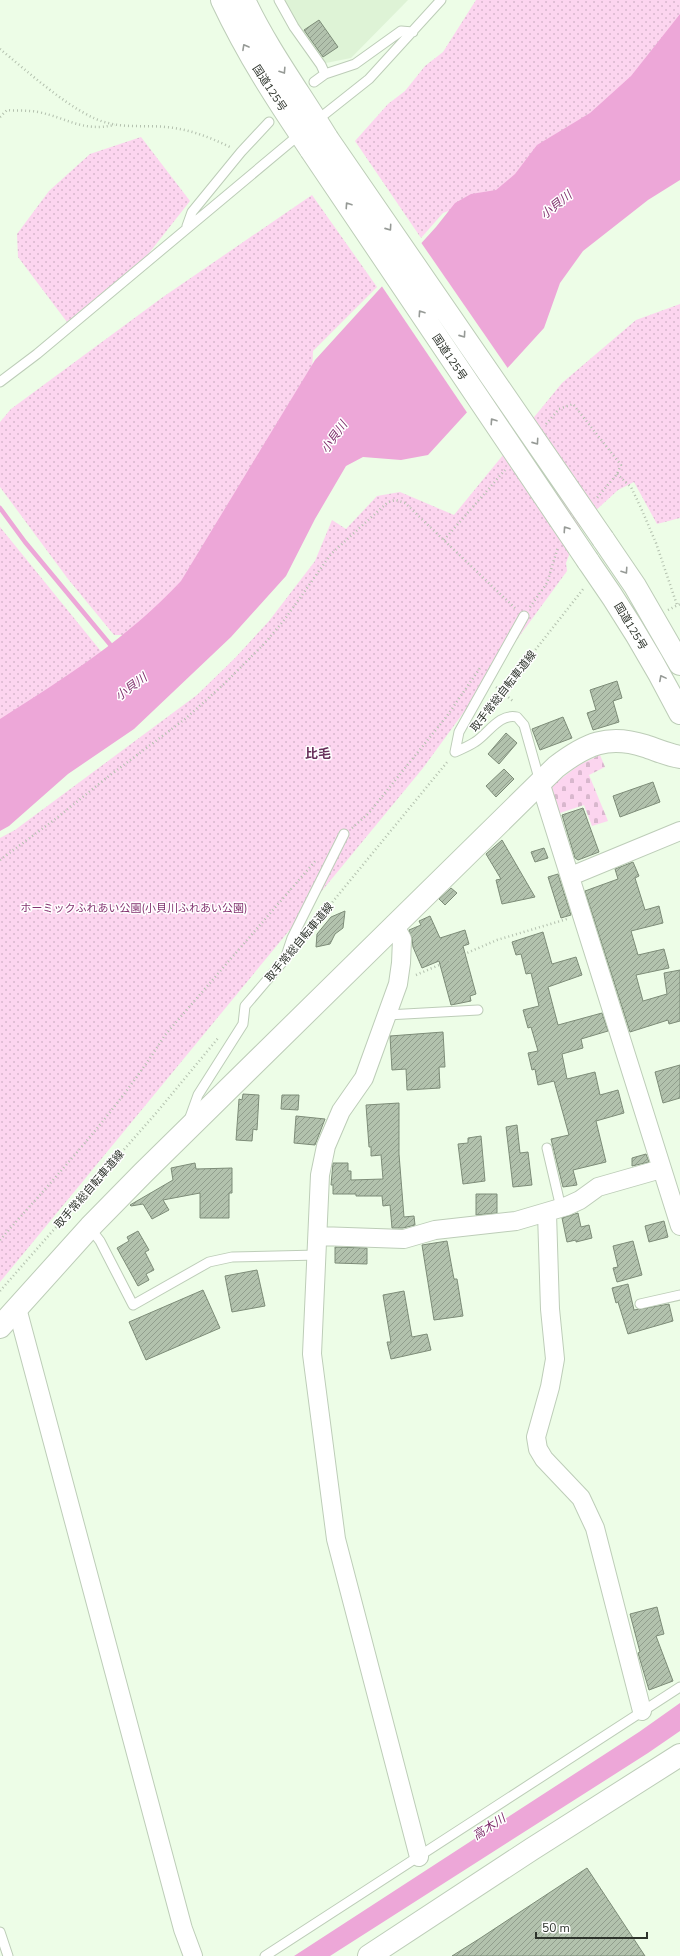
<svg xmlns="http://www.w3.org/2000/svg" width="680" height="1956" viewBox="0 0 680 1956" font-family="'Nunito Sans','Noto Sans JP',sans-serif">
	<style>
		.built { fill: #def3d6 }
		.grass { fill: url(#grass-dots) }
		.cemetery { fill: url(#cemetery-stones) }
		.water { fill: #eda7d8 }
		.pier { fill: #edfde7 }
		.lines { fill: none; stroke-linecap: round; stroke-linejoin: round }
		.stream { stroke: #eda7d8; stroke-width: 4.5 }
		.building { fill: url(#building-hatch); stroke: #7d8c78 }
		.service-casing { stroke: #bdcdb8; stroke-width: 11 }
		.minor-casing { stroke: #bdcdb8; stroke-width: 20 }
		.tertiary-casing { stroke: #bdcdb8; stroke-width: 24 }
		.trunk-casing { stroke: #bdcdb8; stroke-width: 24 }
		.path { stroke: #b3c0ae; stroke-width: 2.5; stroke-dasharray: 1 3; stroke-linecap: butt }
		.service { stroke: #fff; stroke-width: 9 }
		.minor { stroke: #fff; stroke-width: 18 }
		.tertiary { stroke: #fff; stroke-width: 22 }
		.trunk { stroke: #fff; stroke-width: 22 }
		.trunk-bridge-casing { stroke: #bdcdb8; stroke-width: 24; stroke-linecap: butt }
		.trunk-bridge { stroke: #fff; stroke-width: 22 }
		.oneway { stroke: #969a96 }
		.labels { text-anchor: middle; stroke-width: 3; stroke-linejoin: round; paint-order: stroke }
		.street-label { font-size: 11px; fill: #2e342c; stroke: #fff }
		.park-label { font-size: 11px; fill: #833370; stroke: #fff }
		.water-label { font-size: 12px; font-style: italic; fill: #7e2e6b; stroke: #fff }
		.quarter-label { font-size: 13px; font-weight: bold; fill: #672e59; stroke: #fff }
	</style>
	<defs>
		<pattern id="grass-dots" width="8" height="8" patternUnits="userSpaceOnUse"><rect width="8" height="8" fill="#fcd5ef"/><path d="M2 2h.1M6 6h.1" fill="none" stroke="#d8b7cd" stroke-width="1.8" stroke-linecap="round"/></pattern>
		<pattern id="cemetery-stones" width="16" height="16" patternUnits="userSpaceOnUse"><rect width="16" height="16" fill="#fcd5ef"/><path d="M2 7V4a2 2 0 0 1 4 0v3zM10 15v-3a2 2 0 0 1 4 0v3z" fill="#d8b7cd"/></pattern>
		<pattern id="building-hatch" width="6" height="6" patternUnits="userSpaceOnUse"><rect width="6" height="6" fill="#b2c2ad"/><path d="M-1 1l2-2M0 6l6-6M5 7l2-2" fill="none" stroke="#919e8d"/></pattern>
	</defs>
	<rect width="100%" height="100%" fill="#edfde7"/>
	<path class="built" d="M284 0H408L351 58 326 63 295 21Z"/>
	<path class="grass" d="M476 0H680V45L506 190 443 213 421 238 355 141 388 104 405 91 425 66 443 52Z
		M141 137 190 201 146 257 67 322 18 257 17 234 49 191 90 154Z
		M312 195 377 287 313 351 312 374 183 586 129 635H114L68 579 0 487V422L11 409 163 297Z
		M680 304V518L657 524 634 482 618 490 581 524 566 563 567 571 423 768 0 1282V838L15 830 197 695 235 658 269 621 315 561 332 520 346 529 377 496 400 492 454 515 562 383 636 320Z
		M0 527 104 655 0 723Z"/>
	<path class="cemetery" d="M600 755 605 767 589 775 608 821 592 826 584 805 557 814 550 787 579 765Z"/>
	<path class="water" d="M680 14V180L648 200 583 251 560 283 544 328 428 455 401 460 363 457 346 466 315 519 286 576 231 637 134 729 68 774 9 826 0 831V719C65 678 129 637 181 581L315 360 436 227 455 203 471 194 496 190 515 174 537 145 590 113 631 76Z
		M680 1703V1731L648 1753 330 1956H294L639 1732Z"/>
	<path class="pier" d="M420 241 509 370 468 414 381 285Z"/>
	<g class="lines">
		<path class="stream" d="M0 508 25 542 113 648"/>
	</g>
	<path class="building" d="M319 20 338 47 323 57 304 30Z
		M617 681 622 698 613 701 619 722 593 730 587 713 596 710 590 690Z
		M563 717 572 738 540 750 532 729Z
		M506 733 517 743 499 764 488 754Z
		M504 769 514 779 496 797 486 786Z
		M653 782 660 802 620 817 613 796Z
		M583 808 599 852 578 860 575 858 562 815Z
		M502 840 535 897 502 904 496 880 501 879 486 854Z
		M544 848 548 858 535 862 531 852Z
		M633 862 639 876 635 878 645 910 659 906 663 923 631 931 638 955 664 949 669 968 636 975 643 1001 667 994 664 973 680 970V1021L669 1024 668 1020 630 1032 585 891 618 879 615 869Z
		M558 874 571 915 561 918 548 877Z
		M451 888 457 893 445 905 439 899Z
		M345 911 343 928 335 934 330 944 316 947 317 934 331 917Z
		M430 916 440 938 465 930 469 944 463 946 476 994 470 996 471 1001 451 1005 439 961 422 968 413 947 412 939 409 930 421 925 419 921Z
		M543 932 552 964 576 957 582 975 548 987 558 1025 602 1013 608 1031 581 1039 583 1048 562 1054 567 1079 595 1072 600 1095 618 1090 624 1113 596 1121 606 1162 573 1170 577 1185 563 1187 551 1139 569 1135 554 1081 538 1085 535 1069 532 1070 528 1053 538 1051 531 1027 528 1028 523 1010 539 1006 531 973 526 974 521 954 516 955 512 942Z
		M443 1032 445 1067H439L440 1088 407 1090 406 1069 392 1070 390 1036Z
		M680 1065V1098L663 1103 655 1072Z
		M243 1094 259 1095 257 1130 253 1129 252 1141 236 1140 239 1099 242 1100Z
		M282 1095H299L298 1110 281 1109Z
		M399 1103V1154L404 1217 414 1216 415 1225 403 1228H392L390 1205 383 1206 382 1196H356V1194H333V1185H331L333 1163H348V1171H351V1180L383 1179 381 1155 371 1156V1147H369L366 1105Z
		M296 1116 325 1119 315 1145 294 1143Z
		M517 1125 520 1153 528 1152 532 1185 513 1187 506 1127Z
		M481 1136 485 1181 463 1184 458 1144 468 1143V1138Z
		M646 1154 649 1162 632 1166V1158Z
		M195 1163 196 1169 232 1168V1193H229V1218H200V1193L163 1200 169 1210 152 1219 143 1204 131 1206 130 1205 173 1180 171 1168Z
		M476 1194H497V1213L476 1215Z
		M578 1213 581 1227 589 1225 592 1238 576 1242V1240L567 1242 562 1218Z
		M664 1221 668 1237 649 1242 645 1226Z
		M138 1231 149 1250 145 1252 154 1270 146 1274 149 1280 138 1286 117 1248 129 1241 127 1237Z
		M447 1241 454 1279H457L463 1316 434 1320 422 1245Z
		M633 1241 642 1275 617 1282 613 1268 618 1267 613 1246Z
		M335 1247 367 1248V1264L335 1263Z
		M257 1270 265 1306 232 1312 225 1276Z
		M628 1284 634 1310 669 1304 673 1321 628 1334 618 1302 616 1303 612 1288Z
		M203 1290 220 1328 146 1360 129 1322Z
		M404 1291 412 1337 427 1334 431 1350 391 1359 387 1342H391L383 1295Z
		M657 1607 664 1634 656 1636 673 1681 649 1690 638 1653 640 1652 630 1614Z
		M587 1868 645 1956H452L479 1939Z"/>
	<g class="lines">
		<g class="service-casing">
			<path id="service" d="M279 0 294 27 321 65 325 74
				M314 82 325 74 355 64 401 31 413 32
				M316 121 369 79 441 0
				M187 226 192 212 241 152 269 122
				M0 382 37 354 300 134
				M455 752 459 732 524 616
				M455 752C462 749 469 746 475 742 488 734 499 713 517 717L524 725 540 782
				M387 1015 478 1010
				M189 1120 198 1095 243 1024 245 1006 285 959 292 938 344 834
				M547 1148 561 1208
				M90 1228 100 1241 133 1305 209 1262 232 1257 318 1255
				M640 1304 680 1295
				M0 1932 8 1956
				M265 1956 680 1687"/>
		</g>
		<g class="minor-casing">
			<path id="minor" d="M540 782 680 1226
				M571 876 680 831
				M394 924 402 939 401 963 398 984 364 1078 341 1111 326 1146 320 1175 312 1354 336 1539 419 1857
				M547 1213 550 1309 555 1359 550 1387 536 1437 538 1449 544 1459 581 1498 595 1528 642 1711
				M319 1236 404 1239 435 1230 516 1221 567 1206 580 1200 598 1187 661 1169
				M17 1308 183 1929 193 1956"/>
		</g>
		<g class="tertiary-casing">
			<path id="tertiary" d="M0 1327 90 1227 143 1173 556 767C586 744 608 734 645 746 657 750 668 755 680 757
				M369 1956 532 1849 680 1755"/>
		</g>
		<g class="trunk-casing">
			<path id="trunk" d="M222 0C248 55 277 100 311 150
				M244 0C267 49 299 92 327 138
				M603 539 635 586 680 664
				M588 561C622 609 653 660 680 713"/>
		</g>
		<path class="path" d="M0 49C26 70 76 116 108 123 127 128 147 125 166 127 189 129 209 137 230 147
			M0 117 7 110C17 111 28 110 38 112 68 118 81 132 115 125
			M546 424 559 409 573 404 621 465 617 474 597 498
			M617 474 631 487 641 508 656 543 677 605
			M444 540 505 470
			M530 607 547 583 558 547
			M668 610 680 604
			M496 687 514 702
			M481 719 584 588
			M352 828 368 814 447 716 480 668
			M0 860 58 817 105 779 185 719 224 684 264 644 285 619 331 554 388 502 396 500 405 503 515 608
			M312 927 448 761
			M416 975 497 940 567 919
			M0 1240C58 1174 118 1110 165 1035L317 859
			M0 1291 157 1112 219 1037"/>
		<use href="#service" class="service"/>
		<use href="#minor" class="minor"/>
		<use href="#tertiary" class="tertiary"/>
		<use href="#trunk" class="trunk"/>
		<g class="trunk-bridge-casing">
			<path id="trunk-bridge" d="M327 138 603 539
				M311 150 588 561"/>
		</g>
		<use href="#trunk-bridge" class="trunk-bridge"/>
	</g>
	<defs><path id="oneway-chevron" d="M-2-3.5L2.5 0L-2 3.5" fill="none" stroke-width="1.6" stroke-linecap="round" stroke-linejoin="round"/></defs>
	<g class="oneway">
		<use href="#oneway-chevron" transform="translate(245 47) rotate(-119)"/>
		<use href="#oneway-chevron" transform="translate(283 71) rotate(57)"/>
		<use href="#oneway-chevron" transform="translate(348 205) rotate(-124)"/>
		<use href="#oneway-chevron" transform="translate(389 228) rotate(55)"/>
		<use href="#oneway-chevron" transform="translate(421 313) rotate(-124)"/>
		<use href="#oneway-chevron" transform="translate(463 335) rotate(55)"/>
		<use href="#oneway-chevron" transform="translate(493 421) rotate(-124)"/>
		<use href="#oneway-chevron" transform="translate(536 442) rotate(55)"/>
		<use href="#oneway-chevron" transform="translate(566 529) rotate(-124)"/>
		<use href="#oneway-chevron" transform="translate(625 571) rotate(56)"/>
		<use href="#oneway-chevron" transform="translate(662 678) rotate(-118)"/>
	</g>
	<g class="labels">
		<g class="street-label">
			<text transform="translate(270 88) rotate(57)" y="4">国道125号</text>
			<text transform="translate(450 357) rotate(56)" y="4">国道125号</text>
			<text transform="translate(631 626) rotate(59)" y="4">国道125号</text>
			<text transform="translate(503 691) rotate(-52)" y="4">取手常総自転車道線</text>
			<text transform="translate(299 942) rotate(-50)" y="4">取手常総自転車道線</text>
			<text transform="translate(89 1189) rotate(-49)" y="4">取手常総自転車道線</text>
		</g>
		<g class="park-label">
			<text x="134" y="912">ホーミックふれあい公園(小貝川ふれあい公園)</text>
		</g>
		<g class="water-label">
			<text transform="translate(556 205) rotate(-39)" y="4">小貝川</text>
			<text transform="translate(334 437) rotate(-55)" y="4">小貝川</text>
			<text transform="translate(131 687) rotate(-37)" y="4">小貝川</text>
			<text transform="translate(489 1827) rotate(-33)" y="4">高木川</text>
		</g>
		<g class="quarter-label">
			<text x="318" y="758">比毛</text>
		</g>
	</g>
	<path d="M536 1932v6h111v-6" fill="none" stroke="#2e342c" stroke-width="2"/>
	<text x="542" y="1932" font-size="12" fill="#2e342c" stroke="#ffffff" stroke-width="3" paint-order="stroke">50 m</text>
</svg>
